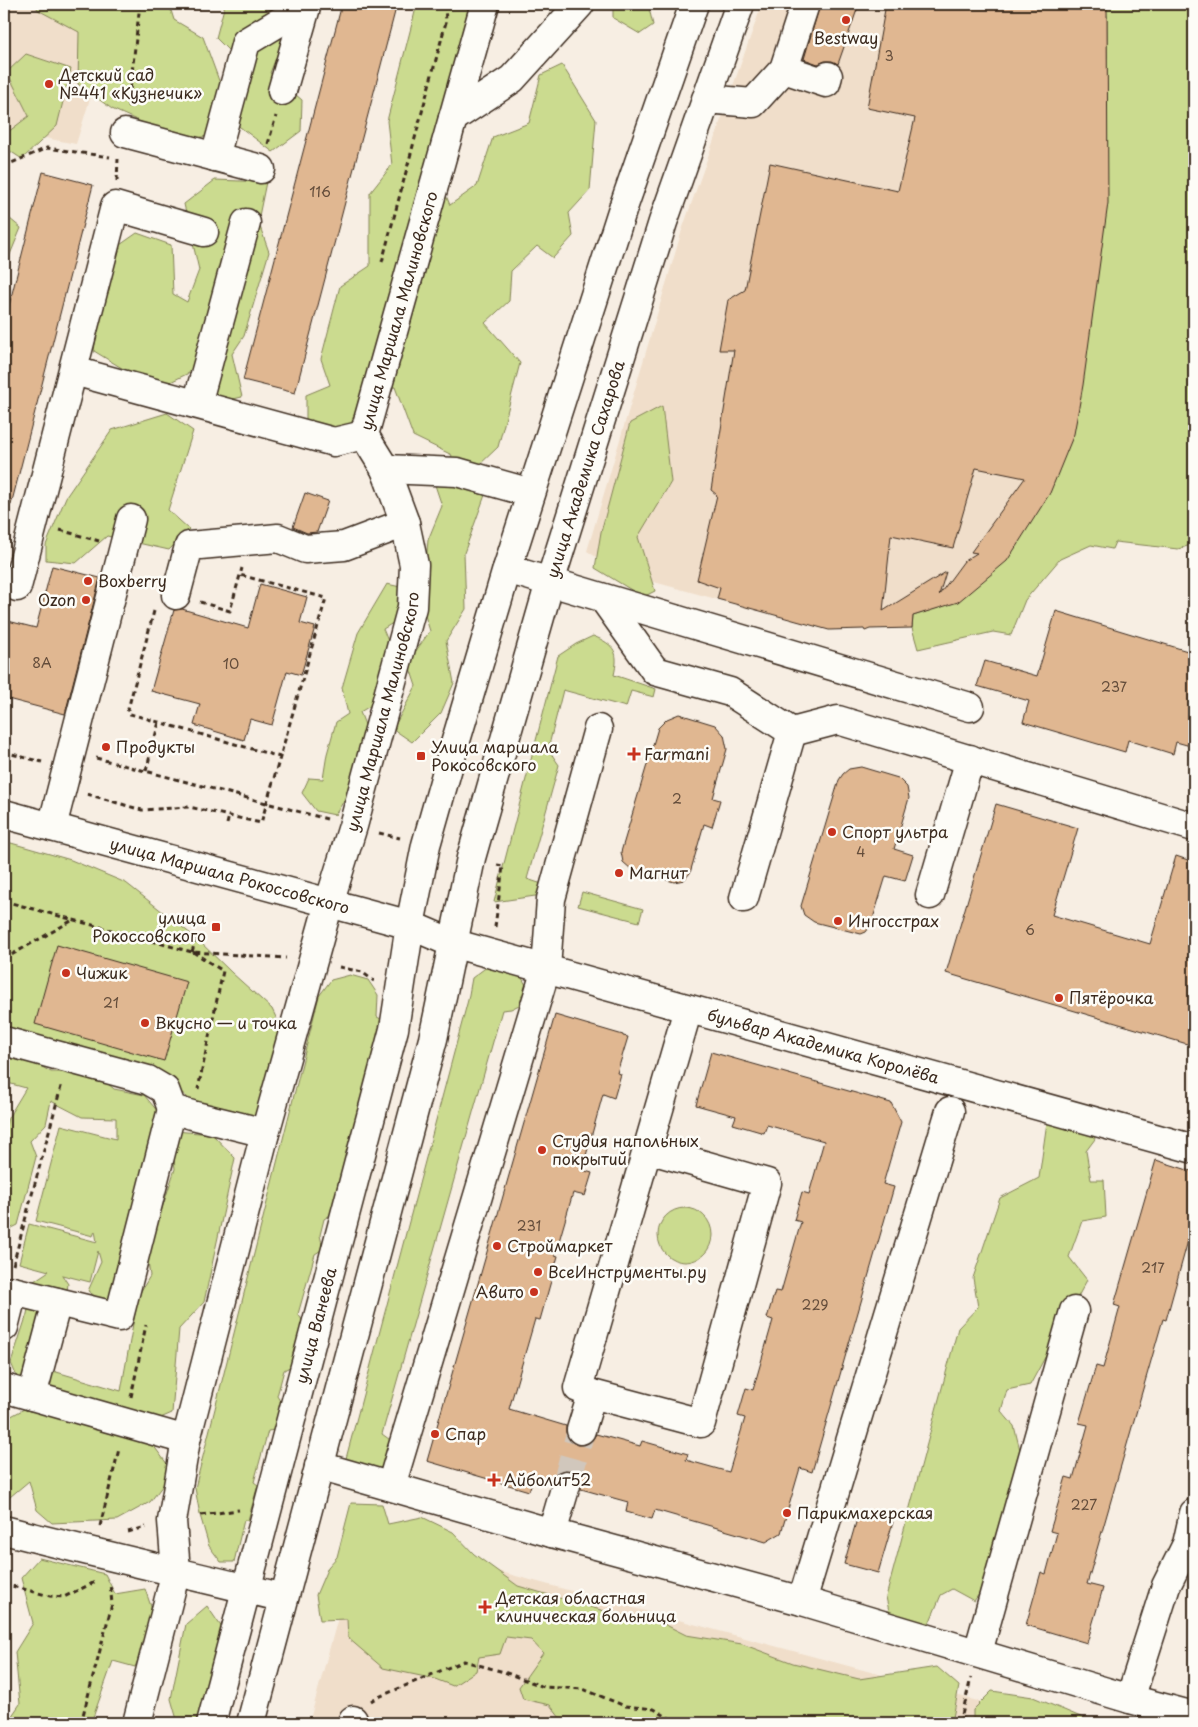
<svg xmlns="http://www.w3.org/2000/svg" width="1198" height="1727" viewBox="0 0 1198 1727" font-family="'Playpen Sans',sans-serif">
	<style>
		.built { fill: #f0deca }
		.green { fill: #cbdb8f; stroke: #838256; fill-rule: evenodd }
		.building { fill: #e0b791; stroke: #3b2a1e; fill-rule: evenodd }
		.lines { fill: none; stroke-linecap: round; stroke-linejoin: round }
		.minor-tunnel { stroke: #d1c7bc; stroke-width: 28; stroke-dasharray: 28 14; stroke-linecap: butt }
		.minor-casing { stroke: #3b2a1e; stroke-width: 31 }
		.major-casing { stroke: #3b2a1e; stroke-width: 31 }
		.path { stroke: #3b2a1e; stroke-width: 3; stroke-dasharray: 5 4; stroke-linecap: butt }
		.minor { stroke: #fdfcf7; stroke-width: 28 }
		.major { stroke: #fdfcf7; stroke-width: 28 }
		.poi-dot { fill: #c8321e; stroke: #fdfcf7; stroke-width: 2 }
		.labels { text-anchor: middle; stroke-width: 5; stroke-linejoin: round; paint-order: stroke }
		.number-label { font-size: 14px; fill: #644d3b }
		.poi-label { font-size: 16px; fill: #3b2a1e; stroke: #fdfcf7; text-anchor: start }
		.street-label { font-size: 16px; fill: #3b2a1e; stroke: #fdfcf7 }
	</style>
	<rect width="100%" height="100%" fill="#f7eee3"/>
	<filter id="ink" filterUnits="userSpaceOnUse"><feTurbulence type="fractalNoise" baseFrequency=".02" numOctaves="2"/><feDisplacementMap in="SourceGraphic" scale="10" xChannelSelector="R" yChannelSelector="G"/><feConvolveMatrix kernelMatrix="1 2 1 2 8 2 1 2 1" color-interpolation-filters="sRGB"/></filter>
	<g filter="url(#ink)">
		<path class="built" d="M4 4H67L106 47 76 144 40 137 4 155Z
			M762 4H1108V203L1050 493 912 628 829 630 621 573 587 551 682 230Z
			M361 1534 1059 1723H309Z"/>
		<path class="green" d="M35 4H169L174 20 203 37 221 86 216 135 181 140 112 109 78 84 79 32 38 10Z
			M225 4H276L289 26 270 73 302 100 301 131 273 152 236 124 248 70 216 38Z
			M417 4H473L432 162 450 205 477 186 493 137 529 123 541 75 562 65 596 120 590 190 569 213 573 236 553 258 537 246 511 271 509 301 485 323 520 363 498 447 476 468 485 495 464 553 466 609 446 641 454 683 441 713 412 742 393 729 416 686 408 662 430 631 422 606 428 540 442 506 435 485 452 455 413 436 395 387 373 389 361 421 328 434 306 422V395L330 385 321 359 340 286 370 266V193L392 165 387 121Z
			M613 4H648L653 25 640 34 613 18Z
			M1101 4H1194V544L1178 549 1115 542 1112 549 1091 545 1060 559 1025 600 1011 635 993 632 918 649 912 628 913 616 937 608 1047 496 1098 76 1107 58V16Z
			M26 54 71 69 57 126 22 159 4 147V133L8 132 29 116 7 72Z
			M215 180 266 182 258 221 269 252 244 336 232 354 242 397 220 402 193 371 156 389 94 351 107 254 137 233 171 245 173 294 187 302 199 270 184 204Z
			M4 214 21 228 4 269Z
			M662 406 671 482 638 537 655 591 643 597 595 568 601 532 630 423Z
			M167 413 193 431 168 510 189 529 169 550 107 536 76 563 46 560V545L66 497 112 430Z
			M387 584 405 588 401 618 383 629 391 648 380 700 360 712 369 735 356 781 335 815 316 811 302 793 309 778 323 779 327 754 336 722 348 714 342 688 358 633Z
			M593 636C616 645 619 653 614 675L656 689 654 697 631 691 626 707 563 690 548 749 559 765 527 879 545 885 542 895 494 902 558 656 576 644Z
			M4 841 71 860 126 883 196 938 232 973 272 1009 282 1030 260 1127 194 1107 186 1096 158 1075 4 1034Z
			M582 892 643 909 639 922 578 906Z
			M488 966 518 971 526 985 521 1004 511 1009 502 1010 382 1434 393 1442 388 1481 344 1466 468 1000 472 978Z
			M350 975 368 980 378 995 377 1017 383 1020 351 1165 339 1181 338 1210 324 1219 320 1235 323 1249 315 1254 298 1314 311 1333 305 1359 284 1370 277 1396 286 1411 281 1429 268 1431 254 1482 258 1485 248 1520H244L234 1562H221L209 1546 200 1515 195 1488 319 996 331 980Z
			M4 1052 21 1055 51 1072H94L114 1089 144 1095 174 1131 212 1134 235 1158 204 1302 179 1329 172 1413 149 1423 22 1389 11 1363 27 1314 34 1281 49 1271 19 1263 29 1224 97 1242 95 1231 93 1236 36 1221 61 1125 116 1139V1118L82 1117 51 1101 46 1124 30 1141 36 1157 18 1225 4 1232V1132L8 1118 26 1088 4 1082ZM173 1148 175 1169 147 1254 150 1276 138 1296 121 1391 43 1368 61 1329 68 1284 62 1275 90 1282 98 1251 101 1262 88 1291 107 1305 128 1291Z
			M1086 1115 1095 1139 1086 1151 1091 1180H1104L1106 1217 1082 1221 1069 1257 1087 1280 1030 1385 1007 1390 1001 1411 1014 1426 1028 1482 997 1569 974 1601 952 1589 941 1595 928 1626 890 1616 886 1597 958 1328 978 1307 973 1278 1000 1198 1039 1178 1047 1122Z
			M658 1235a27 27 0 1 1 54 0a27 27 0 1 1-54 0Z
			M26 1408 97 1430 153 1445 173 1472 150 1502 117 1520 52 1523 37 1510 29 1481 4 1502V1420Z
			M351 1503 382 1504 388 1524 422 1517 453 1532 474 1554 518 1586 618 1615 650 1617 686 1635 742 1644 793 1663 859 1679 937 1667 959 1686 952 1723H597L593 1721 560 1718 550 1705 523 1699 519 1687 543 1653 531 1640 506 1637 500 1654 479 1657 476 1671 453 1686 435 1679 383 1668 348 1638 347 1619 320 1620 316 1595 328 1567 337 1557Z
			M39 1558 105 1574 115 1594 145 1589 155 1618 135 1667 113 1661 91 1723H7L20 1704 15 1652 33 1623 21 1578Z
			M207 1606 227 1635 200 1723H178L171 1699 186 1624Z
			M992 1691 1033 1697 1095 1723H973V1710Z"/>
		<path class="building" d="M342 4H397L295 393 243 380Z
			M820 4H859L838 64 832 61H825L818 64 804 59Z
			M886 4H1107L1108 203 1083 385 1074 434 1050 493 1007 561 958 602 913 616 912 628 870 629 865 631 864 629 829 630 717 599 720 588 697 580 717 495 711 490 734 350H719L728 300 745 290 770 163 898 191 915 118 867 108ZM976 468 1025 478 971 552 977 553 964 561 939 595 946 572 883 611 891 535 953 548Z
			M43 172 93 185 11 505H4V325Z
			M305 493 328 501 317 532 307 533 293 527Z
			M52 566 100 578 65 714 4 698V620L36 628Z
			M260 584 307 597 300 623 315 627 301 675 287 671 272 725 250 719 244 740 194 725 200 704 151 691 174 610 182 609 248 628Z
			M1056 611 1194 653V747L1176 742 1173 754 1128 740 1125 752 1023 722 1029 701 977 686 985 661 1037 676Z
			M679 714 715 725 724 735 727 749 713 798 720 800 712 827 704 824 690 873 684 880 674 882 631 869 623 862 621 852 658 728 667 719Z
			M861 767 898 778 907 787 909 798 894 849 913 855 905 881 886 876 871 925 866 932 861 934 814 922 804 915 801 906 839 780 843 774 849 769Z
			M996 804 1078 828 1052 915 1150 944 1176 856 1194 862V1046L946 973Z
			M57 945 187 982 164 1061 35 1024Z
			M555 1015 623 1035V1036L628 1037 617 1073 621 1074 614 1098 603 1094 582 1170 592 1173 585 1196 573 1193 555 1255 558 1256 540 1320 535 1319 509 1409 566 1426V1433L569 1440 577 1445H584L591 1442 596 1434 640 1446 642 1441 688 1454 686 1460 729 1472 745 1418 738 1416 746 1388 753 1390 773 1320 767 1318 775 1291 781 1292 801 1222 794 1220 802 1192 809 1194 824 1141 767 1125 764 1133 733 1124 736 1116 696 1105 711 1052 891 1103 901 1122 883 1184 894 1187 812 1472 800 1468 781 1533 766 1542 655 1510 652 1519 626 1512 628 1502 581 1489V1481L578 1475 570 1470H562L556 1473 551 1481 534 1476 529 1491 427 1461Z
			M1156 1160 1194 1172V1219L1166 1320 1163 1319 1087 1584 1103 1588 1087 1643 1026 1625 1041 1572 1046 1574 1057 1533 1050 1531 1066 1477 1073 1479 1088 1425 1079 1423 1096 1366 1103 1368 1120 1307 1114 1305Z
			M859 1512 893 1522 878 1573 844 1564Z"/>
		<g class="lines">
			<path class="minor-tunnel" d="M566 1485 581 1430"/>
			<g class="minor-casing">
				<g id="minor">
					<path d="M784 69 826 83 828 76"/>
					<path d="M282 91 307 4"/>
					<path d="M706 99 753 103 784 69 805 4"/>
					<path d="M453 118 512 79 580 4"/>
					<path d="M125 133 261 169"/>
					<path d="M215 157 246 42 306 6"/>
					<path d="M74 371 334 442 364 435"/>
					<path d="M197 404 246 223"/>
					<path d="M385 469 457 472 531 493"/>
					<path d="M507 569 970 707"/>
					<path d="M17 587 115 206 204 232"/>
					<path d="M176 595 189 546 278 538 305 549 344 546 405 523"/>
					<path d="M603 598 655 671 730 692 792 732 838 720 1194 827"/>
					<path id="s1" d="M4 814 410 925 452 943 1194 1149"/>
					<path d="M52 827 131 519"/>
					<path d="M930 895 970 759"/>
					<path d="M744 898 792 732"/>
					<path d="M4 1041 148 1080 165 1090 172 1109 192 1115 265 1133"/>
					<path d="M648 1149 767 1183 701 1423 592 1394 578 1388 688 1009"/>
					<path d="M4 1327 13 1291 119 1317 172 1109"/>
					<path d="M4 1388 186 1440"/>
					<path d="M32 1396 57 1302"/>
					<path d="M581 1430 592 1394"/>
					<path d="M319 1466 552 1533 802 1601 1130 1699 1194 1716"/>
					<path d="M391 1486 546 969 551 899 598 729"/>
					<path d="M4 1530C97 1554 191 1575 284 1598"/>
					<path d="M552 1533 566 1485"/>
					<path d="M802 1601 950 1111"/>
					<path d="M978 1652 1074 1311"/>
					<path d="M1130 1699 1166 1586 1187 1544 1194 1513"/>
					<path id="s2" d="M137 1723 176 1571 172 1521 186 1440 265 1133 329 903 353 826 412 607 414 565 405 523 385 469 364 435 485 4"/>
					<path d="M352 1723 353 1720"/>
				</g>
			</g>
			<g class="major-casing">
				<g id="major">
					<path id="s3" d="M211 1723 394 1029 410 925 426 845 449 764 507 569 622 211 694 4"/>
					<path id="s4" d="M251 1723 433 1039 471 858 550 582 663 222 740 4"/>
				</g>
			</g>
			<path class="path" d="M128 107 140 4
				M268 144 276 116
				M4 166 47 148 110 157
				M117 181 118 159
				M382 262 446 22 445 4
				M60 530 99 541
				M200 602 230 611 242 568
				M154 611 127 713 280 757
				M4 752 42 762
				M96 758 327 819
				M146 771 159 722
				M87 794 142 810 189 807 261 823 326 598 240 575
				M227 824 229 816
				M379 833 400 838
				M4 901 192 952 286 958
				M495 927 503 866 497 865
				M192 952 196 938
				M193 952 223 971 198 1089
				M4 959 73 920
				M339 967 362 972 374 981
				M13 1265 62 1083
				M131 1397 146 1325
				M201 1515 239 1510
				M100 1526 119 1449
				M128 1532 146 1527
				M4 1584 50 1596 64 1597 97 1581
				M371 1701 374 1699 464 1661 504 1672 544 1687 583 1689 625 1706 654 1709 674 1721 683 1723
				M81 1723 112 1604 110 1583
				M916 1723 925 1719 940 1720 961 1718 970 1723
				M960 1723 971 1678"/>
			<use href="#minor" class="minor"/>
			<use href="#major" class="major"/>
		</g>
	</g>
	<g class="poi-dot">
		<circle cx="846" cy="20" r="5"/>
		<circle cx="49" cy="84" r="5"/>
		<circle cx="88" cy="581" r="5"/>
		<circle cx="86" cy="600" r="5"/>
		<circle cx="106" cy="747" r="5"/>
		<path d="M631.5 746.5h5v5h5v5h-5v5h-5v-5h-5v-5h5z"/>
		<rect x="416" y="751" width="10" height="10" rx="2.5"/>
		<circle cx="832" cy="832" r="5"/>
		<circle cx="619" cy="873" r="5"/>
		<circle cx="838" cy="921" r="5"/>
		<rect x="211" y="922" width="10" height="10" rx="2.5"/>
		<circle cx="66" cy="973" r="5"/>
		<circle cx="1059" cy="998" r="5"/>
		<circle cx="145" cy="1023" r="5"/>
		<circle cx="542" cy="1150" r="5"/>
		<circle cx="497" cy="1246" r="5"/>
		<circle cx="538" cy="1272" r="5"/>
		<circle cx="534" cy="1292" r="5"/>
		<circle cx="435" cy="1434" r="5"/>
		<path d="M491.5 1472.5h5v5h5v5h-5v5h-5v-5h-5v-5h5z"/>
		<circle cx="787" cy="1513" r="5"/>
		<path d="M482.5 1599.5h5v5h5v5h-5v5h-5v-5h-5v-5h5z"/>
	</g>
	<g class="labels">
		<g class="number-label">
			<text x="889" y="61">3</text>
			<text x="320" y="197">116</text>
			<text x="42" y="668">8А</text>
			<text x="231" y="669">10</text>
			<text x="1114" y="692">237</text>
			<text x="677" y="804">2</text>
			<text x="861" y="857">4</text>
			<text x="1030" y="935">6</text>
			<text x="111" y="1008">21</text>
			<text x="529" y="1231">231</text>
			<text x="1153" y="1273">217</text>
			<text x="815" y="1310">229</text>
			<text x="1084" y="1510">227</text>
		</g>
		<g class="poi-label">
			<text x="846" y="44" text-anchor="middle">Bestway</text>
			<text x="59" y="81">Детский сад<tspan x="59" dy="18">№441 «Кузнечик»</tspan></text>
			<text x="98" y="587">Boxberry</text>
			<text x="76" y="606" text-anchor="end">Ozon</text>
			<text x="116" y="753">Продукты</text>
			<text x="431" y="753">Улица маршала<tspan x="431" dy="18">Рокосовского</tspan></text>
			<text x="644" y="760">Farmani</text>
			<text x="842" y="838">Спорт ультра</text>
			<text x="629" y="879">Магнит</text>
			<text x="206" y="924" text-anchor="end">улица<tspan x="206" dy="18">Рокоссовского</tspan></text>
			<text x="848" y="927">Ингосстрах</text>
			<text x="76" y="979">Чижик</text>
			<text x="1069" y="1004">Пятёрочка</text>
			<text x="155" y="1029">Вкусно — и точка</text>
			<text x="552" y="1147">Студия напольных<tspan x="552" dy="18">покрытий</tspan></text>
			<text x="507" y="1252">Строймаркет</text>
			<text x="548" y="1278">ВсеИнструменты.ру</text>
			<text x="524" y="1298" text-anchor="end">Авито</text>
			<text x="445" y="1440">Спар</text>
			<text x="504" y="1486">Айболит52</text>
			<text x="797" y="1519">Парикмахерская</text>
			<text x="496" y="1604">Детская областная<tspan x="496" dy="18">клиническая больница</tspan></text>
		</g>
		<g class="street-label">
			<text dy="6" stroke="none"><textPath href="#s2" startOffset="1464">улица Маршала Малиновского</textPath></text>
			<text dy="6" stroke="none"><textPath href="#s4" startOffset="1298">улица Академика Сахарова</textPath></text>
			<text dy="6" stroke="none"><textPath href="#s2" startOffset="1044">улица Маршала Малиновского</textPath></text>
			<text dy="6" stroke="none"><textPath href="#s1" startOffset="234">улица Маршала Рокоссовского</textPath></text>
			<text dy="6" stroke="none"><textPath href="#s1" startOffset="852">бульвар Академика Королёва</textPath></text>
			<text dy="6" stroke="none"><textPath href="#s3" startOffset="411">улица Ванеева</textPath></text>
		</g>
	</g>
	<rect width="1198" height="1727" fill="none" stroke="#fdfcf7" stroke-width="20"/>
	<rect x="10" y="10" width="1178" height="1707" fill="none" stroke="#3b2a1e" stroke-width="2" filter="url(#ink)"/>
</svg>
